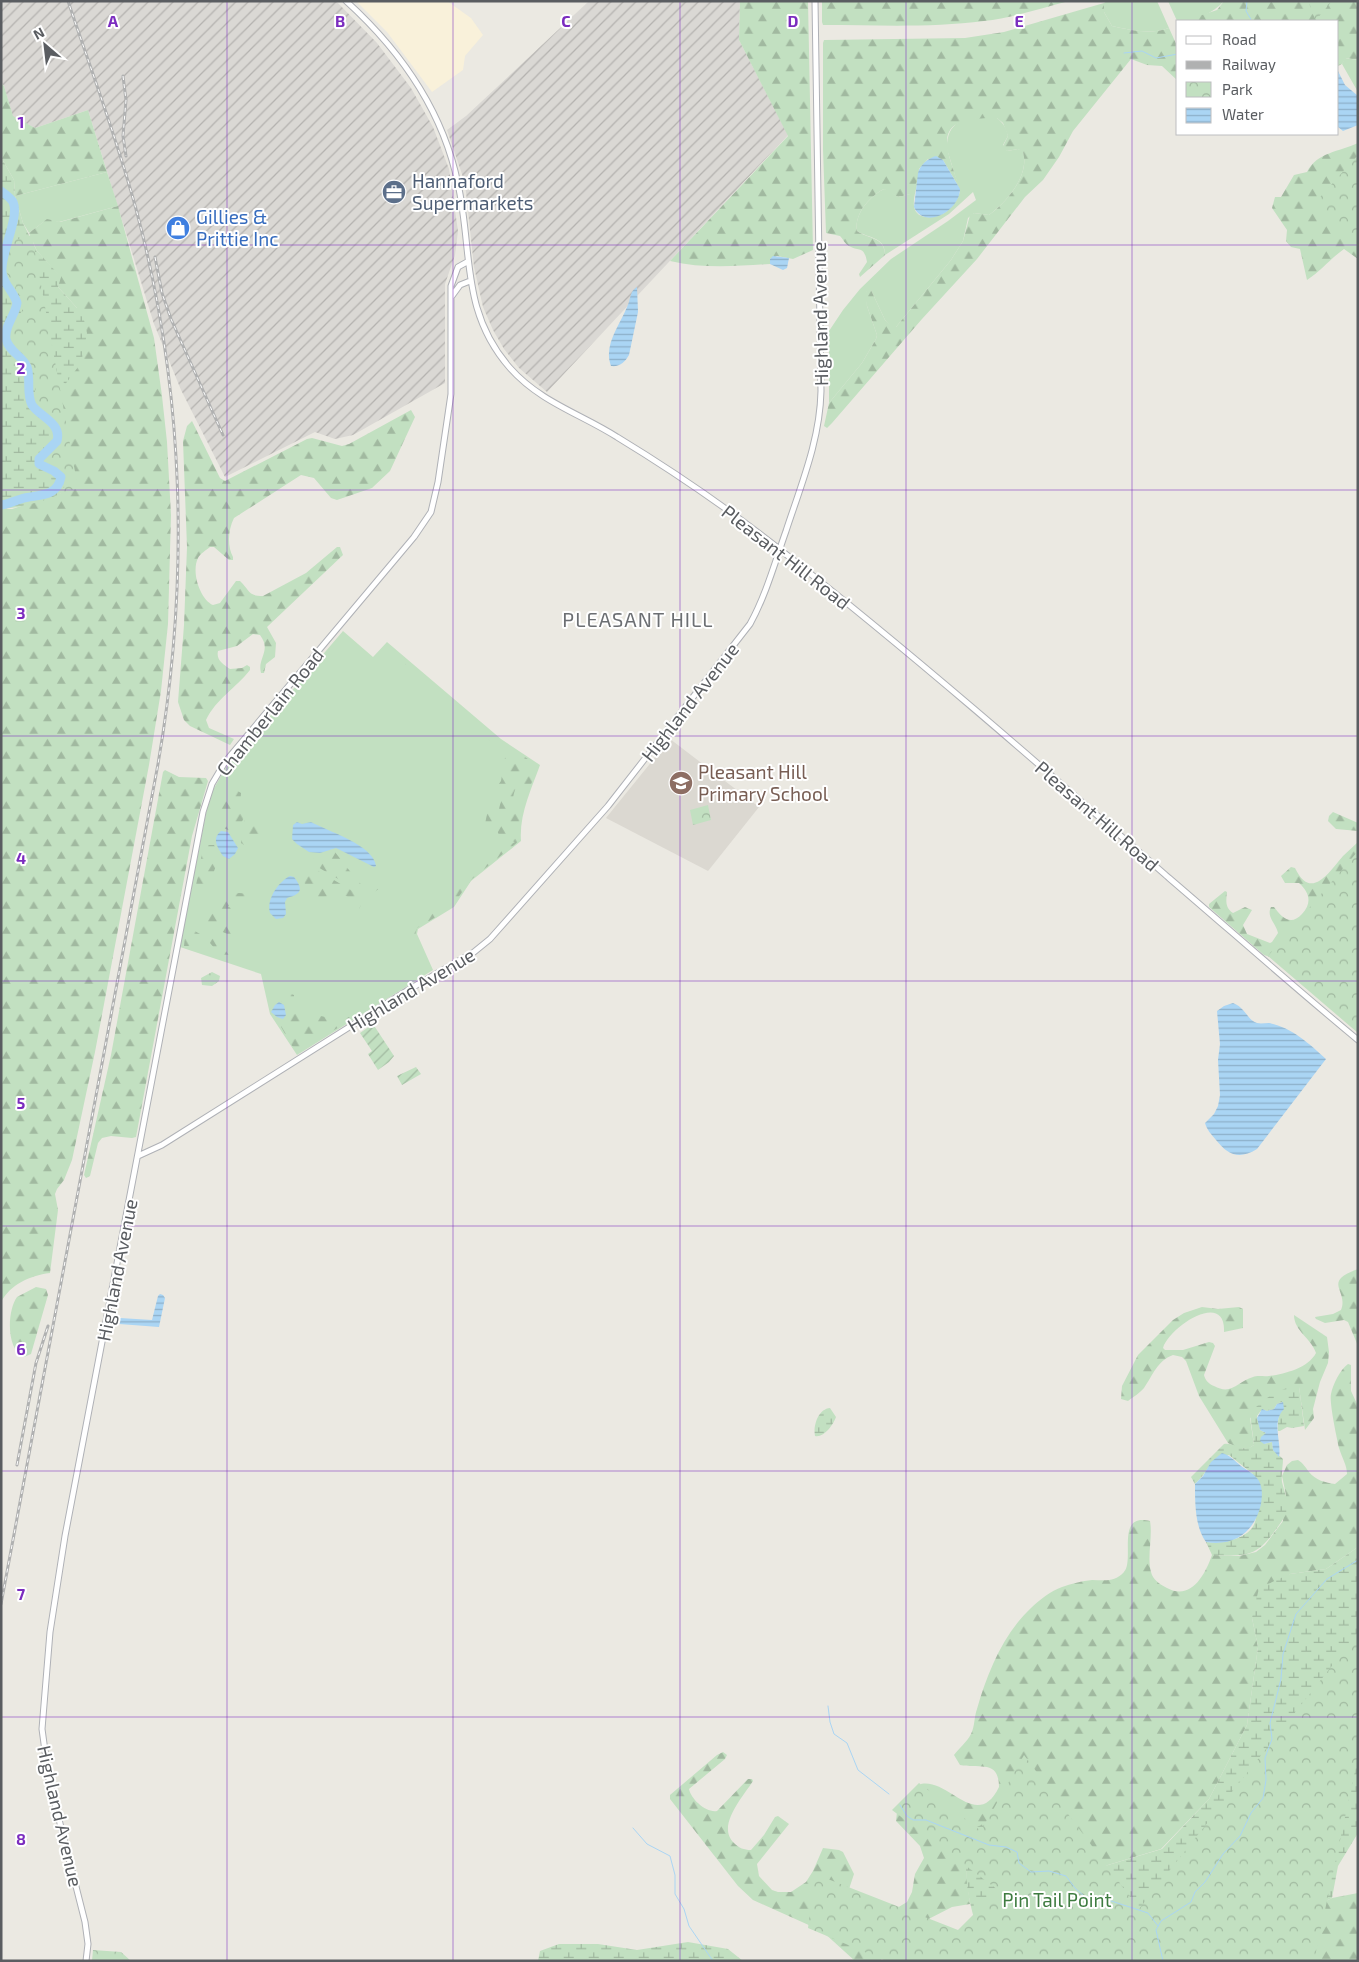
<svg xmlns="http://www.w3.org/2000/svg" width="1359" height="1962" viewBox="0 0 1359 1962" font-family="'Exo 2',sans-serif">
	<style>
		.commercial { fill: #f9f1da }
		.industrial { fill: url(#industrial-furrows) }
		.education { fill: #dbd8d1 }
		.grass { fill: #c2e0c1 }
		.forest { fill: url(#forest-firs); fill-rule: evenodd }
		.wetland { fill: url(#wetland-marsh) }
		.park { fill: url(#park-crowns) }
		.garden { fill: url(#garden-furrows) }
		.water { fill: url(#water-rules) }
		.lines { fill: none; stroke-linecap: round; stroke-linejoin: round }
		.stream { stroke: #aad5f4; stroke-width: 1 }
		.river { stroke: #aad5f4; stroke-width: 9 }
		.secondary-casing { stroke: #afb1b6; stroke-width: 7 }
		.secondary { stroke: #fff; stroke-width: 5 }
		.rail-casing { stroke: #b0b1b1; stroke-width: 3 }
		.rail { stroke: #fff; stroke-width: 1; stroke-dasharray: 4; stroke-linecap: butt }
		.grid { fill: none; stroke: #7b2cbf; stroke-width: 1; stroke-opacity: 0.55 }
		.labels { text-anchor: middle; stroke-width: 4; stroke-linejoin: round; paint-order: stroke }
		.service-label { font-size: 19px; fill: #4e5e75; stroke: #fff; text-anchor: start }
		.shop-label { font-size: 19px; fill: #366cbe; stroke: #fff; text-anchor: start }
		.street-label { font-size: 19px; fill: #5a5d61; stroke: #fff }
		.education-label { font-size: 19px; fill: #785e54; stroke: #fff; text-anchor: start }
		.park-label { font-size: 19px; fill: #3e7c40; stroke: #fff }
		.neighbourhood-label { font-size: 20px; letter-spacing: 1px; fill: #6c6f73; stroke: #fff }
		.grid-label { font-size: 16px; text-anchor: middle; font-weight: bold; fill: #7b2cbf; stroke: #fff; stroke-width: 4; stroke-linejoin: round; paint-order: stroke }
	</style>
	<defs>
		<pattern id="industrial-furrows" width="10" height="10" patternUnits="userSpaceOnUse" patternTransform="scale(1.25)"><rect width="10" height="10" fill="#dad8d4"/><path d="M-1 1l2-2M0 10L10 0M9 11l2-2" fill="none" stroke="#b4b2af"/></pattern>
		<pattern id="forest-firs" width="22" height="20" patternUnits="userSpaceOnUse" patternTransform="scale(1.25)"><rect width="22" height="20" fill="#c2e0c1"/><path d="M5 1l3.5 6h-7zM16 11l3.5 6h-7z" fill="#a1b9a0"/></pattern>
		<pattern id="wetland-marsh" width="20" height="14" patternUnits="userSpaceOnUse" patternTransform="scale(1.25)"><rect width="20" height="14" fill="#c2e0c1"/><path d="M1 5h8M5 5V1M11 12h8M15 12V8" fill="none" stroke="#a1b9a0"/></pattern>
		<pattern id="park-crowns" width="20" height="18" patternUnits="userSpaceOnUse" patternTransform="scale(1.25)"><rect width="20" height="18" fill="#c2e0c1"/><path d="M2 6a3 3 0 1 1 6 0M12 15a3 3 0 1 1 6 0" fill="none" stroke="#a1b9a0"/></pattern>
		<pattern id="garden-furrows" width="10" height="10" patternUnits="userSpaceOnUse" patternTransform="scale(1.25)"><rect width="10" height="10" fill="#c2e0c1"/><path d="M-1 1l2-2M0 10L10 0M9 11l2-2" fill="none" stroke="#a1b9a0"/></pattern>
		<pattern id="water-rules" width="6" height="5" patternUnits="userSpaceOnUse" patternTransform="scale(1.25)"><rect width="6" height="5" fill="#aad5f4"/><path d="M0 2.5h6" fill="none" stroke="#8db0c9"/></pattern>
	</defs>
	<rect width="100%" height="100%" fill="#ebe9e2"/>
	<path class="commercial" d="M356 1H447L471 18 483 35 465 56 463 70 432 92 387 32Z"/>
	<path class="industrial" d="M1 1H336L377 43 411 88 433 127 449 169 458 231 455 255 445 284V383L353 435 335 439 315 432 225 477 181 390 154 324 88 110 35 128 13 117 4 86 1 83Z
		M740 1 739 40 788 135 547 392 519 368 504 349 493 330 483 307 474 267 465 183 447 130 466 116 588 2Z"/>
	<path class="education" d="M670 739 759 807 708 871 606 818Z"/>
	<path class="grass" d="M1107 1H1157L1169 28C1151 35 1130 30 1112 26L1104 12V3Z
		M1168 1H1224C1213 14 1194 21 1178 21V23Z
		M1345 58 1358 60V92L1342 64Z
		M997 118C1003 123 1006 127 1008 136L1003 145 1007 151 1018 149 1023 151C1030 175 1007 202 989 215L974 213 968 218 963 241 951 260 896 327H891L885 320 871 290 866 292 867 306 877 335 876 339 862 363 829 403V331L843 310 860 289 891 259 948 221 976 200 973 192 949 214 885 255C885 236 869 239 857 231 854 214 870 196 884 189L888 190 898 197 910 194 918 179C917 187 913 198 914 206 916 222 938 218 947 211 953 206 957 200 960 192L947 149C946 116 972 117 997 118Z
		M107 172 118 206 59 222 46 220 29 233 23 223 15 196Z
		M343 631 373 657 387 642 501 739 540 765C531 790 519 815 521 841L471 881 454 907 418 929 417 934 433 970 297 1055 270 1014 261 974 180 947 207 808 213 790 225 769Z"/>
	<path class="forest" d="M740 1H808L813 250 793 259 777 256 770 259V264C737 266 703 269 670 261L788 136 739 40Z
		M822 1H1069C1041 8 1013 18 984 21 931 28 876 25 823 25L822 22Z
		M1224 1H1358V60L1346 58 1342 64 1338 66V21H1184L1217 10Z
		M1104 3V12L1112 26C1130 30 1151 35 1169 28L1178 48V81L1162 66 1147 65 1131 59 1073 131 1059 157 1043 180 1025 197 977 259 922 319 832 423 827 428 824 426 829 403 862 363 876 339 877 335 867 306 865 296 867 289 871 290 885 320 891 326 896 327 951 260 963 241 970 215 974 213 989 215C1007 202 1030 175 1023 152L1018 149 1007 151 1002 148 1008 136 1003 123 997 118C931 117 944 142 960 189L943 160 928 159 919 169 918 179 911 194 898 197 884 189C870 196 854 214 857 231 868 239 885 237 885 255L860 277 859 274 867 262C864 245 859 252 849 246 845 244 843 239 840 236L826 233 823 150V43L824 40 965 38 1004 32Z
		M1 83 4 86 13 116 35 128 88 110 107 172 15 196 14 180 1 157Z
		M1358 143V259L1344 249C1330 259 1321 271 1307 280L1300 249 1291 247 1286 241 1287 230 1272 208 1275 197H1281L1294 175 1307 172C1317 152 1339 152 1358 143Z
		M118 206 154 338 162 396 167 442 171 515 168 624 161 691 149 765 95 1052 72 1160 64 1180 57 1189 55 1194 58 1210 50 1273C29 1276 11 1284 1 1302V509H12L61 493 46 461 58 394 77 308 58 287 60 277 37 251 29 233 47 219 60 222Z
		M411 410 415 417 390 471 372 488 337 500 331 498 314 478 301 475 234 518C228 530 227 546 233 557V560H229L214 547H210C206 550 200 554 198 558 191 572 200 599 213 605L220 603 236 581H240C250 590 247 596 263 596L306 573 337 547H340L343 555 267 627 276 643 275 657 266 664 264 673H261C257 658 272 651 260 635L253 634 237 646 218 651C216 660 223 664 230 669L242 668 247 665 250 667V670C236 688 216 699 206 720L209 728 234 739 230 745 190 726 184 720 178 702 184 625 187 547 183 441 187 426 192 421 220 478 225 481 307 439 312 438 342 446 349 444Z
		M394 650 496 737 538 766 522 808 518 830 519 841 472 879 454 903 450 898 455 881 458 877 482 868 484 865 479 862 481 860 515 842 502 839 498 833C496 822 499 800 506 791L505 786 500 788 494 825 489 827 485 824 488 809 493 805V792L501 781 506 752 502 747 496 751C483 723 425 677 398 659ZM525 761 528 763 527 769 518 808 514 812 511 807 514 793Z
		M165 770 179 777 206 778 208 781 192 836 136 1137 132 1138 111 1136 102 1138 98 1143 90 1176 86 1178 84 1175 111 1055 163 772Z
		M226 790H236L241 793 240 807 245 816 240 825 231 831 223 828C218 819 220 799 226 790Z
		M1333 812 1358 823V831L1336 829 1328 821 1329 816Z
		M246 816 267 835 260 838 250 837 244 845 241 843 242 827Z
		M1358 842V859L1270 957 1264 955 1209 907V904L1225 891 1227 892C1226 901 1225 908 1233 913L1245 907 1252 910 1243 925 1247 934 1270 943 1272 942 1278 933C1276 923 1266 917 1271 907H1274C1282 918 1291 926 1302 914 1312 903 1310 893 1299 883H1285L1281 876 1291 867 1295 868C1311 902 1330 871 1343 856 1348 851 1353 847 1358 842Z
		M208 845H214C223 861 210 883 199 895L194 896 203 848Z
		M333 852H335C339 857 361 886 364 887 369 889 375 886 380 888L373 893 364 894 357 888 352 887 316 866 315 869 351 890 358 897 361 905 359 909 350 898 344 895 313 898 305 885 302 872 308 869 307 861Z
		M239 893 251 894 254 899C246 905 237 895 228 907L236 908 240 911 238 914 231 913 224 919 226 924 237 928 236 935C224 936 214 926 204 921L206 915 221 907 229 895Z
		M442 911 441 914 417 928 415 936 412 935V927C418 917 431 912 442 911Z
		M186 926 200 934 215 938 225 949 234 947V954C207 961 213 921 189 946H184Z
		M288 993 294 995V1003L299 1006 297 1013 299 1016H303L309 1013 333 1019 349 1017 351 1020 299 1051 292 1046 280 1025 288 1015 285 1003 277 999Z
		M1358 1269V1346L1348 1322 1344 1320 1325 1323 1316 1319 1315 1317 1333 1314 1341 1310C1349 1290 1321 1282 1358 1269Z
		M36 1287 46 1289 48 1295 31 1354 24 1357C6 1350 7 1311 17 1297Z
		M1202 1307 1218 1309 1239 1307 1243 1309V1328L1224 1332C1226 1290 1170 1326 1163 1348L1165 1350H1183L1209 1342 1213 1343 1215 1346 1204 1375C1205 1380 1209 1384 1214 1386 1232 1396 1238 1381 1253 1377 1258 1375 1264 1377 1269 1376 1285 1374 1308 1368 1316 1353 1311 1338 1294 1331 1294 1315L1327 1337 1329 1352 1328 1363 1320 1382 1313 1409 1314 1418 1305 1430 1299 1387 1250 1418 1254 1445 1248 1449 1238 1448 1228 1443 1199 1396 1186 1361 1182 1357 1173 1355C1157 1361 1153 1375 1144 1388 1140 1393 1133 1397 1128 1401L1121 1399 1122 1386 1138 1355 1173 1320 1184 1313Z
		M1348 1364 1351 1365V1391L1358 1406V1547L1326 1569 1290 1574 1252 1618 1258 1647 1247 1725 1209 1799 1161 1849 1098 1868 966 1871 970 1904 952 1907 913 1927 880 1961H855L822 1931 753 1900 738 1886 670 1799V1795L717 1755 723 1752 727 1755 725 1759 689 1789C691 1799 706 1813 717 1811L748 1779H752L753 1781C743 1797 716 1826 734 1843 739 1848 744 1850 751 1850L764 1835 775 1817 778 1816 789 1824 757 1864 759 1876 772 1890 778 1892H791L806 1882 813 1871 823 1848 839 1850 843 1852 854 1874 849 1889 897 1908 907 1902 912 1892 915 1874 924 1858 920 1846 896 1821 897 1812 921 1784C949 1778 977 1832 999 1787 999 1759 979 1769 960 1765L954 1755C959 1748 967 1742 971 1734 975 1726 974 1717 977 1709 987 1674 1003 1634 1031 1608 1039 1600 1051 1591 1062 1587 1070 1584 1083 1581 1092 1580 1104 1580 1114 1583 1124 1572 1135 1560 1115 1512 1150 1521 1153 1538 1146 1560 1152 1575 1155 1581 1161 1585 1167 1588 1191 1601 1205 1575 1212 1555L1239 1556 1256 1552 1265 1545 1283 1521 1286 1495 1282 1476 1287 1465 1292 1461 1298 1460C1304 1464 1305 1467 1309 1472 1315 1480 1326 1483 1335 1484L1347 1474C1347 1465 1342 1458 1339 1448 1337 1439 1329 1402 1331 1394 1333 1384 1340 1370 1348 1364Z
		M1358 1893V1961H1250L1300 1913 1332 1898Z"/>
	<path class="wetland" d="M1 157 14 180 15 196 23 223 37 251 61 277 58 287 77 308 84 320 87 333 81 363 58 394 66 435 47 460C58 465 65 468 65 482 65 485 65 490 62 492 53 500 13 509 1 509Z
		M1295 1385 1299 1386 1304 1426 1292 1428 1287 1427 1280 1431H1278V1421L1282 1402 1277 1404 1274 1409 1267 1411 1262 1409 1257 1416 1260 1430 1266 1433 1264 1444 1272 1442 1273 1450 1283 1459C1283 1466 1281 1474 1282 1482 1284 1491 1288 1499 1288 1508 1287 1515 1281 1522 1277 1528 1256 1558 1247 1556 1212 1555L1206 1542C1222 1544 1250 1539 1255 1522 1258 1514 1253 1484 1253 1474L1229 1455C1206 1462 1211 1469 1195 1484L1191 1477 1224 1444C1236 1442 1242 1454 1254 1445L1250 1414C1261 1399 1277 1391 1295 1385Z
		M830 1408 836 1417C833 1425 824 1438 815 1436 813 1426 818 1409 830 1408Z
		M1358 1547V1833L1338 1866 1332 1898 1300 1913 939 1961 976 1925C968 1899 961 1865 971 1839 973 1836 974 1831 976 1828 982 1822 992 1824 999 1824L1098 1868 1162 1849 1209 1799 1247 1725 1258 1647 1252 1618 1259 1588 1290 1574 1326 1569Z
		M688 1942 728 1949 743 1961H538L540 1951 559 1944H598L637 1950Z"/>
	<path class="park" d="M1308 1H1332L1316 20Z
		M1358 155V246L1312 206Z
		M32 235 78 488 58 494 64 489 66 471 61 467 57 471 45 466 43 463C49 448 66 450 61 429L35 401C34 389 38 372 29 362 24 355 13 350 12 341L7 342 5 339 23 309 25 302 15 289 16 285 8 280 10 278 6 272 5 261 8 258 11 241Z
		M708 805 711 820 693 825 690 810Z
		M1358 851V1033L1268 956Z
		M212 972 220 976 219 981 212 986 202 985 201 978Z
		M1358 1633V1757L1314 1961H886L808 1928 815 1874 958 1930 998 1890 892 1810 919 1783 981 1831 1024 1755 1139 1909Z
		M93 1950 121 1952 131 1961H92Z"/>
	<path class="garden" d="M373 1024 394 1056 389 1062 378 1070 368 1054 372 1051 360 1033Z
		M416 1067 421 1074 402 1085 397 1076Z"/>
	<path class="water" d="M1338 71 1345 85 1358 96V125L1343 131 1338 127Z
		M936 156 943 160 960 189C960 210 925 231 914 207L918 173C920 165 928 158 936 156Z
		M773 256 789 258 787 268 783 270 770 264V259Z
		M637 287 638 312 629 355C625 362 620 367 611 366 603 345 620 325 627 307 631 299 629 292 637 287Z
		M297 822 302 824 311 822C327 831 374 845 376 866L374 867 336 848 320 853 309 852 297 844 292 839 293 825Z
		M221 831 228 832 238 848 235 854 229 859 223 856C218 848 211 839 221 831Z
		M290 876 294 877C304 890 301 894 287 898L285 902 286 914 283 918 276 919 270 913C266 900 278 882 290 876Z
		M279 1002 284 1005 286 1015 283 1019 277 1017 271 1012 275 1005Z
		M1233 1003C1246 1008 1247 1020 1257 1023 1261 1024 1265 1023 1269 1023 1291 1027 1310 1044 1326 1059L1257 1149C1239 1160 1228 1155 1216 1140 1211 1134 1207 1130 1205 1123L1214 1114 1218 1106 1220 1095 1218 1060 1220 1044 1217 1011 1224 1006Z
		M160 1294 163 1295 165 1298 159 1327 119 1324 118 1321 120 1318 152 1320 158 1296Z
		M1283 1402 1284 1409C1271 1422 1282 1443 1279 1457L1273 1450 1272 1442 1264 1444 1260 1441 1261 1437 1266 1433 1260 1430 1257 1418 1262 1409 1267 1411 1274 1409 1277 1404Z
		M1222 1453C1230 1455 1235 1461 1241 1466 1248 1471 1255 1474 1259 1481 1263 1488 1262 1497 1261 1504 1255 1531 1235 1547 1206 1542 1195 1527 1195 1503 1195 1484L1203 1476 1211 1462Z"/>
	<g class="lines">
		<path class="stream" d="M1247 1 1246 11 1252 21
			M1124 53 1142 51 1156 58 1178 54
			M828 1706 830 1722 834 1734 847 1743 858 1770 889 1794
			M900 1805 907 1816 913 1820H926L989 1845 1006 1847 1017 1852 1019 1863 1031 1872 1049 1871 1066 1876 1075 1888 1085 1897 1102 1898 1148 1913 1158 1926
			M633 1828 647 1844 670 1856 675 1875V1894L684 1909 689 1926 713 1961
			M1163 1961 1156 1930 1161 1921 1191 1902 1195 1892 1205 1882 1223 1854 1240 1836 1251 1813 1263 1798 1266 1780 1265 1758 1272 1739 1270 1723 1281 1679 1283 1654 1296 1614 1327 1579 1358 1560"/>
		<path class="river" d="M1 191C5 194 11 198 13 202 20 217 0 254 2 272 3 284 14 292 17 303 15 316 4 326 6 339 9 352 23 356 27 367 31 379 26 394 32 405 40 417 62 423 57 441L39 459V464L54 471 61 477C57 499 35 494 21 499 14 501 8 504 1 505"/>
		<g class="secondary-casing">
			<path id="secondary" d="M346 1C400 50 443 111 458 184 473 251 460 311 510 368 540 402 581 414 617 437 673 471 727 508 778 548 912 653 1041 766 1169 878 1232 932 1294 987 1358 1040
				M452 296 460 285 470 281
				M138 1156 162 1145 408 990 474 952 490 939 608 806 750 624C766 595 775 562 786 531 801 485 820 440 821 391L815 1
				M86 1961 88 1944 85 1922 49 1780 42 1729 50 1632 65 1536 203 812 212 784 225 762 414 537 431 512 438 482 451 394V286L458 267 467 262"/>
		</g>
		<use href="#secondary" class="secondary"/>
		<g class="rail-casing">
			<path id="rail" d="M123 76 126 100 123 136 126 156
				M155 257 162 293 171 319 223 435
				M17 1465 36 1363 48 1326
				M1 1604 158 764C190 580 185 391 136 209 117 139 91 70 68 1"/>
		</g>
		<use href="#rail" class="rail"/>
	</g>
	<path class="grid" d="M227 1V1961M453 1V1961M680 1V1961M906 1V1961M1132 1V1961M1 245H1358M1 490H1358M1 736H1358M1 981H1358M1 1226H1358M1 1471H1358M1 1717H1358"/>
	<defs>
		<g id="office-disc" transform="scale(1.25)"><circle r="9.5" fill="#5c6f8a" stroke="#fff"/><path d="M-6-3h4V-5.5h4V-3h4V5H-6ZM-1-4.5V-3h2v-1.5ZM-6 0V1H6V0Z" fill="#fff"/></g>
		<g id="shop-disc" transform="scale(1.25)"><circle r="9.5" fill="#3f7fe0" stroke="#fff"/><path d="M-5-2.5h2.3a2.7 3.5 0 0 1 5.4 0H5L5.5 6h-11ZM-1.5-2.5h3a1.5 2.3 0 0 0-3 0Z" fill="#fff"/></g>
		<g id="school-disc" transform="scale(1.25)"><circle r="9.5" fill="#8d6e63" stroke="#fff"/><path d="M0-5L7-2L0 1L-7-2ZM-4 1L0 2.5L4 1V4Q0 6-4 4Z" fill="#fff"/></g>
	</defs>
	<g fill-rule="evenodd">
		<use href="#office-disc" x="394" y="192"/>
		<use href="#shop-disc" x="178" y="228"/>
		<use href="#school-disc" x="681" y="783"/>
	</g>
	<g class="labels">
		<g class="service-label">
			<text x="412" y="188">Hannaford<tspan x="412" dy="22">Supermarkets</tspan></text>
		</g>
		<g class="shop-label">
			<text x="196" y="224">Gillies &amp;<tspan x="196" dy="22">Prittie Inc</tspan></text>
		</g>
		<g class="street-label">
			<text transform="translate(820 314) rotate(-91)" y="7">Highland Avenue</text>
			<text transform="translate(786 557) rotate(38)" y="7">Pleasant Hill Road</text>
			<text transform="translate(690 702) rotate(-52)" y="7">Highland Avenue</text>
			<text transform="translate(270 712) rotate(-51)" y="7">Chamberlain Road</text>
			<text transform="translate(1097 816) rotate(41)" y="7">Pleasant Hill Road</text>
			<text transform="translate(411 990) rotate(-31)" y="7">Highland Avenue</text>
			<text transform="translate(117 1270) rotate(-79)" y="7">Highland Avenue</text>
			<text transform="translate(60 1816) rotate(77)" y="7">Highland Avenue</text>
		</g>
		<g class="education-label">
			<text x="698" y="779">Pleasant Hill<tspan x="698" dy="22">Primary School</tspan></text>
		</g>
		<g class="park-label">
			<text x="1057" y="1907">Pin Tail Point</text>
		</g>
		<g class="neighbourhood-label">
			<text x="638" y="627">PLEASANT HILL</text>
		</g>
	</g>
	<g class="grid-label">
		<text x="113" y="27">A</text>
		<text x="340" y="27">B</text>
		<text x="566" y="27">C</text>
		<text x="793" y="27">D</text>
		<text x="1019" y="27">E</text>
		<text x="21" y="128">1</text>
		<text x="21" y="374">2</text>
		<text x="21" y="619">3</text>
		<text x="21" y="864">4</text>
		<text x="21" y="1109">5</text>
		<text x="21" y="1355">6</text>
		<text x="21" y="1600">7</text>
		<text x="21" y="1845">8</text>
	</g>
	<rect width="1359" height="1962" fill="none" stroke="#5a5d61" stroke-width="5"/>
	<rect x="1176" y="20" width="162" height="115" fill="#ffffff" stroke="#bdbec0"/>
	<rect x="1186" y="36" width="25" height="8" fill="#ffffff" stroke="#bdbec0"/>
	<text x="1222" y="45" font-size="15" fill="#5a5d61">Road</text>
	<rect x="1186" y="61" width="25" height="8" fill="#b0b1b1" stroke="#bdbec0"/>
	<text x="1222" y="70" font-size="15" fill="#5a5d61">Railway</text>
	<rect x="1186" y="82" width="25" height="15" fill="url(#park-crowns)" stroke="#bdbec0"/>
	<text x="1222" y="95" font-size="15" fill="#5a5d61">Park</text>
	<rect x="1186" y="108" width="25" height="15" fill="url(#water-rules)" stroke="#bdbec0"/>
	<text x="1222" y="120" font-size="15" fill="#5a5d61">Water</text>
	<g transform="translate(45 45) rotate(332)" stroke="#ffffff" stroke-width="4" paint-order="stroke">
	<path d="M0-4L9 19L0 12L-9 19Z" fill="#5a5d61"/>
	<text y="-8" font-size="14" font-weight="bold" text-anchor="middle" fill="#5a5d61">N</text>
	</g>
</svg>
